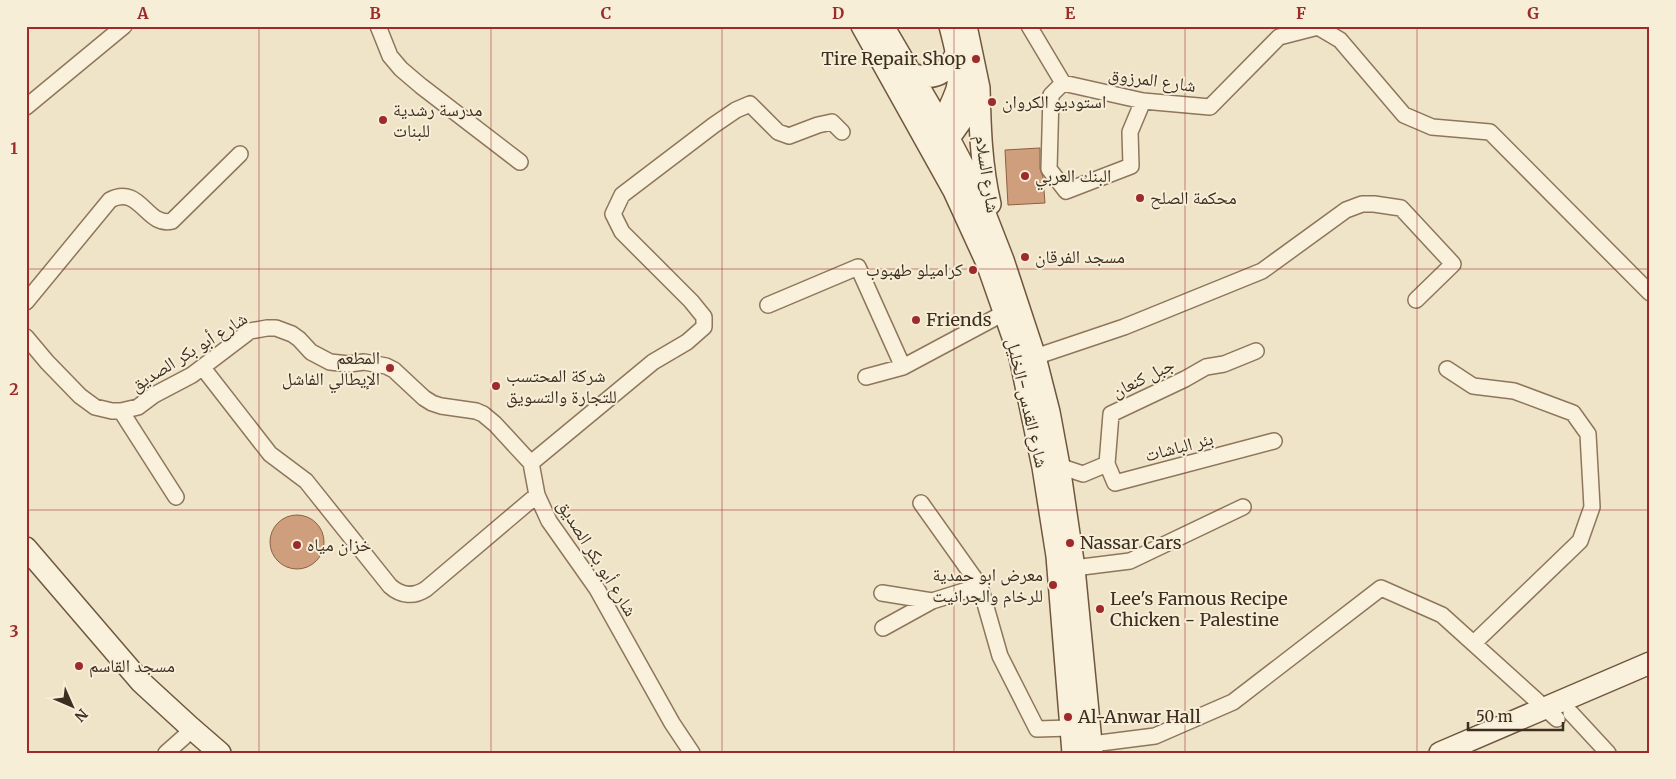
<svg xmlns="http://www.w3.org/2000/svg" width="1676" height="779" viewBox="0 0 1676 779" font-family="Merriweather,'Noto Naskh Arabic',serif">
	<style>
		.building { fill: #cf9f7d; stroke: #8d5f41 }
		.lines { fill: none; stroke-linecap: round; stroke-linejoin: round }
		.street-casing { stroke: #8d765c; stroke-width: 18 }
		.secondary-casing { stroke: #6f573f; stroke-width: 24 }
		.street { stroke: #faf1dc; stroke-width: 15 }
		.secondary { stroke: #faf1dc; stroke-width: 21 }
		.grid { fill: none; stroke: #9e2a2b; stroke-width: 1; stroke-opacity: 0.55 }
		.poi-dot { fill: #9e2a2b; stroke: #f7eed8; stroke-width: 2 }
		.labels { text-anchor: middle; stroke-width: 4; stroke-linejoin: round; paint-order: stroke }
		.poi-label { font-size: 18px; fill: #3d2e20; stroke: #f7eed8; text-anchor: start }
		.street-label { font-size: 18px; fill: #3d2e20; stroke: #f7eed8 }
		.neatline { fill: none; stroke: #9e2a2b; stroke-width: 2 }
		.grid-label { font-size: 16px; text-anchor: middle; font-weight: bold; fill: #9e2a2b }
	</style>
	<rect width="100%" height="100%" fill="#f0e4c8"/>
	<path class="building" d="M1040 148V169L1043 177 1045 203 1008 205 1005 150Z
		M270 542a27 27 0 1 1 54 0a27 27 0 1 1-54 0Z"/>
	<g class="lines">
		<g class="street-casing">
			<path id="street" d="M378 26 390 56 401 69 421 86 520 162
				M1029 26 1063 83 1143 101 1210 107 1279 37 1318 27 1340 40 1404 115 1432 127 1490 132 1650 293
				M1063 83 1051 95 1049 169 1066 191 1131 166 1130 132 1143 101
				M26 107 124 26
				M26 302 110 200C140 184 147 228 172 221L240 154
				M768 305 858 267 903 367 1004 313
				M26 337 47 362 80 396 95 407 112 411H121L138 407 154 395 192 375 250 331 267 328H276L292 334 299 339 311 352 330 362 349 364 364 362 386 366 394 370 424 398 432 403 441 406 476 411 483 414 495 424 531 463 537 495 549 521 597 589 672 723 692 753
				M1035 357 1124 327 1262 271 1346 210 1362 204H1374L1401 208 1453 264 1416 300
				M203 368 270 454 306 481 390 586C401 596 414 597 426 589L537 495
				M1447 369 1473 386 1514 391 1573 413 1588 434 1592 507 1580 541 1474 643
				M866 377 903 367
				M121 411 176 497
				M531 463 653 362 687 342 704 327V317L691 301 622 232 613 214 622 195 714 125 736 110 750 104 778 132 789 136 818 125 832 122 842 132
				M1107 464 1115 483 1274 441
				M1059 466 1083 474 1107 464 1111 414 1185 379 1206 367 1224 364 1256 351
				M1074 568 1130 561 1243 507
				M980 586 1000 656 1037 729 1070 728
				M882 593 932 601
				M883 628 932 601 980 586 921 503
				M1571 713 1608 753
				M1092 744 1155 736 1233 702 1381 588 1442 615 1557 719
				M166 753 184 737"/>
		</g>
		<g class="secondary-casing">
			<path id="secondary" d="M862 26 954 191 987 263 1020 357 1043 467 1057 556 1073 753
				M883 26 948 137 969 177 987 219 1003 260 1035 357 1049 412 1059 466 1074 568 1092 753
				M911 74C935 81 946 74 956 54
				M979 88C980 127 981 165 990 204
				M939 134C943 118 952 105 957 89 962 69 955 46 950 26
				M940 146 954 131 973 104 979 88 966 26
				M26 548 141 682 190 727 220 753
				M1440 753 1650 663"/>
		</g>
		<use href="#street" class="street"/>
		<use href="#secondary" class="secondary"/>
	</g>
	<path class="grid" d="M259 26V753M491 26V753M722 26V753M954 26V753M1185 26V753M1417 26V753M26 269H1650M26 510H1650"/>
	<g class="poi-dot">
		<circle cx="976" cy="59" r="5"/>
		<circle cx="992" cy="102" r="5"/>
		<circle cx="383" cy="120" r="5"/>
		<circle cx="1025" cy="176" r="5"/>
		<circle cx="1140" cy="198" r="5"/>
		<circle cx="1025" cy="257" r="5"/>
		<circle cx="973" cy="270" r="5"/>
		<circle cx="916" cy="320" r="5"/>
		<circle cx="390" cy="368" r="5"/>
		<circle cx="496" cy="386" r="5"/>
		<circle cx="1070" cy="543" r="5"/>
		<circle cx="297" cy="545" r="5"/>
		<circle cx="1053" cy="585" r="5"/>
		<circle cx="1100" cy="609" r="5"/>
		<circle cx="79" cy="666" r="5"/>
		<circle cx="1068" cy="717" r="5"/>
	</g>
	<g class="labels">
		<g class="poi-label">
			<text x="966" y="65" text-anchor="end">Tire Repair Shop</text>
			<text x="1002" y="108">استوديو الكروان</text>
			<text x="393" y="116">مدرسة رشدية<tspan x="393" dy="21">للبنات</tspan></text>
			<text x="1035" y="182">البنك العربي</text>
			<text x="1150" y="204">محكمة الصلح</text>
			<text x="1035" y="263">مسجد الفرقان</text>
			<text x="963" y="276" text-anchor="end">كراميلو طهبوب</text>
			<text x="926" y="326">Friends</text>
			<text x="380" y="364" text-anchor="end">المطعم<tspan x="380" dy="21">الإيطالي الفاشل</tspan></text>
			<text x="506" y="382">شركة المحتسب<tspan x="506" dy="21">للتجارة والتسويق</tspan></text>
			<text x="1080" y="549">Nassar Cars</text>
			<text x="307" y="551">خزان مياه</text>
			<text x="1043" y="581" text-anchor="end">معرض ابو حمدية<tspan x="1043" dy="21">للرخام والجرانيت</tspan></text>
			<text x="1110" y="605">Lee's Famous Recipe<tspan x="1110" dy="21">Chicken - Palestine</tspan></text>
			<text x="89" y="672">مسجد القاسم</text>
			<text x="1078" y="723">Al-Anwar Hall</text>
		</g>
		<g class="street-label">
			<text transform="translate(1152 80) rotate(8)" y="6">شارع المرزوق</text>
			<text transform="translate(987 174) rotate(81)" y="6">شارع السلام</text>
			<text transform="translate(189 352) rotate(-32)" y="6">شارع أبو بكر الصديق</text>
			<text transform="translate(1143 378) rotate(-26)" y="6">جبل كنعان</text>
			<text transform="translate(1027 403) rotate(77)" y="6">شارع القدس-الخليل</text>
			<text transform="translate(1179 447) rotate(-15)" y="6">بئر الباشات</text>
			<text transform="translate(597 558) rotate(58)" y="6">شارع أبو بكر الصديق</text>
		</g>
	</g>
	<rect width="1676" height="779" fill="none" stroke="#f7eed8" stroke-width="55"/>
	<g transform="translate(72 706) rotate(135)" stroke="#f7eed8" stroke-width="4" paint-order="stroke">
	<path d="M0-4L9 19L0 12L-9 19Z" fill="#3d2e20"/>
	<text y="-8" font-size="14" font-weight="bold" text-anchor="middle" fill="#3d2e20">N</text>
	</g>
	<path d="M1468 722v8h95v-8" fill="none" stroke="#3d2e20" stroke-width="2.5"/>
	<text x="1476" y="722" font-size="15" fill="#3d2e20" stroke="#f7eed8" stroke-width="4" paint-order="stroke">50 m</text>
	<rect x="28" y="28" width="1620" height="724" class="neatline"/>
	<g class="grid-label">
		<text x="143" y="19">A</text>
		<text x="375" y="19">B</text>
		<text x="606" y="19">C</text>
		<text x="838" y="19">D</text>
		<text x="1070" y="19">E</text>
		<text x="1301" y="19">F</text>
		<text x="1533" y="19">G</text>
		<text x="14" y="154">1</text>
		<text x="14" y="395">2</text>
		<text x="14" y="637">3</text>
	</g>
</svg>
